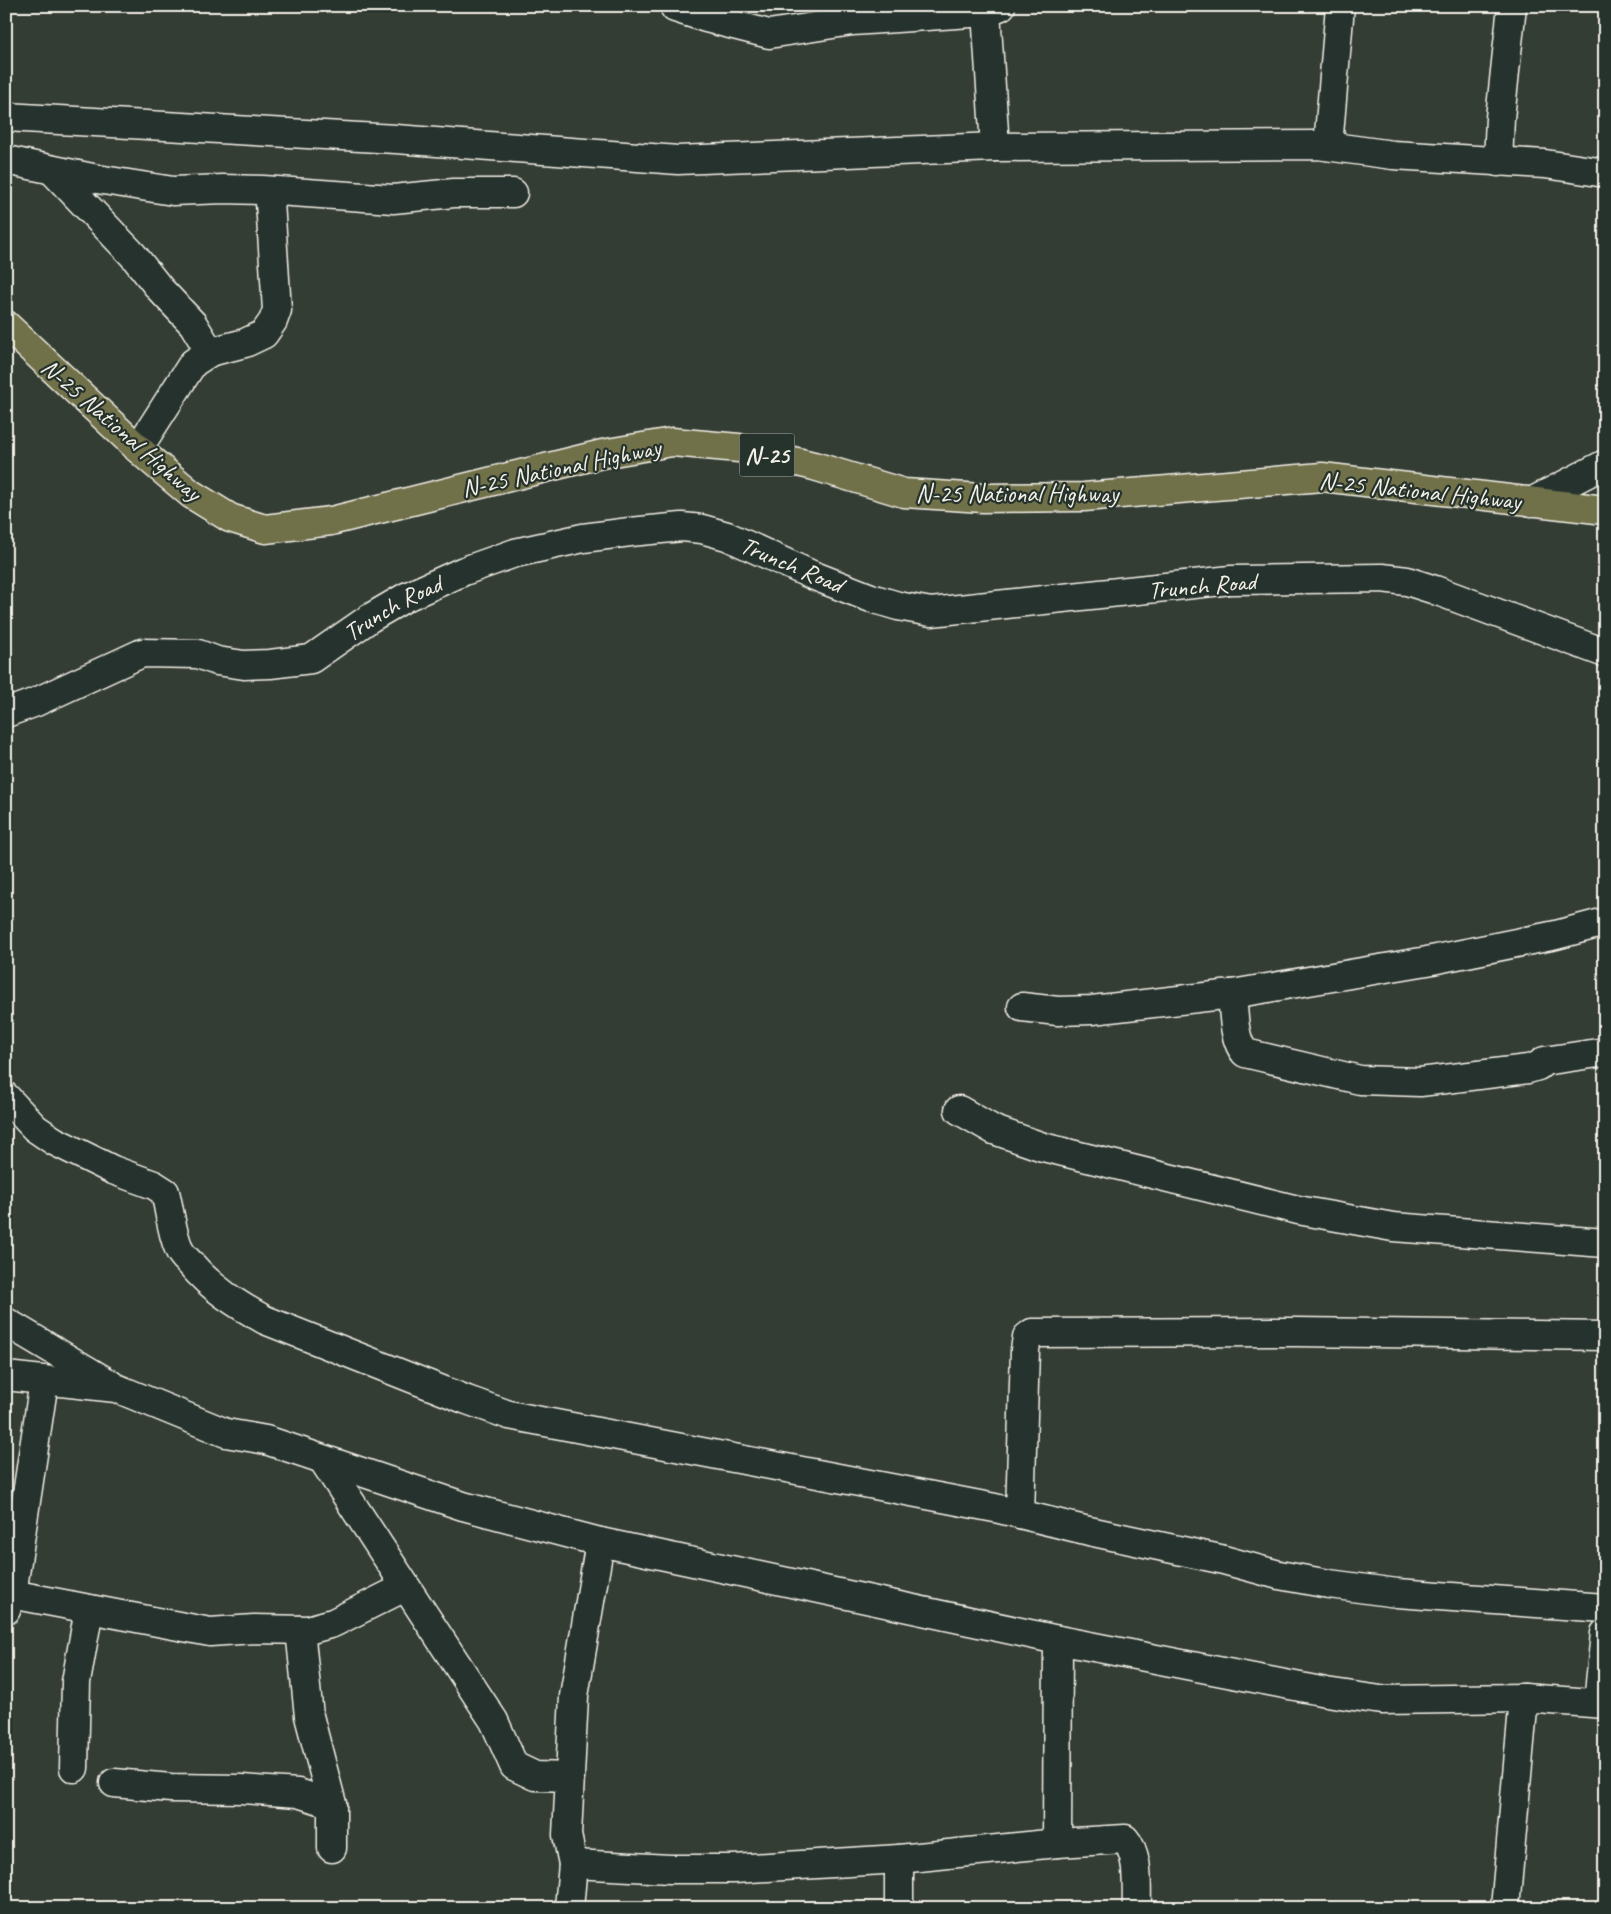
<svg xmlns="http://www.w3.org/2000/svg" width="1611" height="1914" viewBox="0 0 1611 1914" font-family="Caveat,sans-serif">
	<style>
		.lines { fill: none; stroke-linecap: round; stroke-linejoin: round }
		.minor-casing { stroke: #f4f1e8; stroke-width: 31 }
		.highway-casing { stroke: #f4f1e8; stroke-width: 31 }
		.minor { stroke: #26332d; stroke-width: 28 }
		.highway { stroke: #70704a; stroke-width: 28 }
		.labels { text-anchor: middle; stroke-width: 4.5; stroke-linejoin: round; paint-order: stroke }
		.shield { fill: #26332d; stroke: #b6b8b0; stroke-width: 1 }
		.shield-label { font-size: 24px; font-weight: bold; fill: #f4f1e8 }
		.street-label { font-size: 25px; fill: #f4f1e8; stroke: #26332d }
	</style>
	<rect width="100%" height="100%" fill="#343d34"/>
	<filter id="ink" filterUnits="userSpaceOnUse"><feTurbulence type="fractalNoise" baseFrequency=".02" numOctaves="2"/><feDisplacementMap in="SourceGraphic" scale="10" xChannelSelector="R" yChannelSelector="G"/><feConvolveMatrix kernelMatrix="1 2 1 2 8 2 1 2 1" color-interpolation-filters="sRGB"/></filter>
	<g filter="url(#ink)">
		<g class="lines">
			<g class="minor-casing">
				<g id="minor">
					<path d="M674 6 675 8 706 18 769 34 852 21 986 12 1001 6"/>
					<path d="M984 6 986 12 995 147"/>
					<path d="M6 117 396 139 678 160 995 147 1318 145 1393 155 1545 164 1605 173"/>
					<path d="M1328 146 1340 6"/>
					<path d="M6 160 97 179 173 191 223 189 263 190 393 199 454 193H513"/>
					<path d="M1498 162 1500 118 1512 6"/>
					<path d="M52 170 133 255 160 289 193 324 210 352"/>
					<path d="M138 449 193 363 210 352 245 343 264 334 273 321 277 310 270 202 272 191"/>
					<path d="M1531 502 1605 464"/>
					<path id="s1" d="M6 713 36 702 142 653 198 654 217 661 244 665 270 664 311 659 370 618 406 597 464 571 515 553 583 538 630 532 682 527 702 529 727 536 812 575 871 598 898 606 931 612 1231 580 1382 578 1407 581 1435 590 1605 653"/>
					<path d="M1232 994C1234 1012 1233 1039 1245 1053L1360 1080 1420 1082 1528 1069 1538 1066 1544 1061 1605 1052"/>
					<path d="M1022 1007 1058 1011 1092 1010 1232 994 1427 961 1556 935 1605 922"/>
					<path d="M6 1097 35 1128 54 1141 113 1170 154 1185 165 1192C170 1211 171 1231 179 1249 181 1255 187 1260 191 1264 212 1289 238 1305 265 1320L467 1400 509 1415 995 1508 1089 1531 1220 1559 1279 1575 1329 1584 1397 1593 1605 1608"/>
					<path d="M959 1110 994 1130 1043 1147 1298 1210 1393 1227 1605 1243"/>
					<path d="M6 1322 110 1384"/>
					<path d="M6 1376 116 1388 226 1433 266 1440 463 1506 600 1542 1058 1640 1326 1692 1381 1700 1524 1698 1605 1704"/>
					<path d="M323 1460 494 1721 514 1766 535 1776 570 1777"/>
					<path d="M1020 1514 1025 1350 1027 1337 1032 1333 1296 1332 1605 1336"/>
					<path d="M6 1593 210 1632 254 1629 308 1630 333 1623 405 1587"/>
					<path d="M6 1610 12 1594 44 1381"/>
					<path d="M300 1630 309 1716 332 1804V1848"/>
					<path d="M1598 1703 1605 1633"/>
					<path d="M74 1768 76 1682 89 1609"/>
					<path d="M114 1783 171 1788 242 1789 298 1793 332 1804"/>
					<path d="M1057 1843 1058 1640"/>
					<path d="M899 1859V1908"/>
					<path d="M573 1864 670 1869H734L899 1859 1057 1843 1125 1839C1140 1856 1136 1886 1137 1908"/>
					<path d="M569 1908 573 1864 567 1835 574 1696 600 1542"/>
					<path d="M1505 1908 1524 1698"/>
				</g>
			</g>
			<g class="highway-casing">
				<path id="highway" d="M6 325 146 456 191 494 230 518 265 529 331 521 602 454 672 442 739 448 814 466 904 493 983 498 1084 497 1322 477 1605 510"/>
			</g>
			<use href="#minor" class="minor"/>
			<use href="#highway" class="highway"/>
		</g>
	</g>
	<g class="labels">
		<rect class="shield" x="739.5" y="433.5" width="55" height="43" rx="4"/>
		<g class="shield-label">
			<text x="767" y="463">N-25</text>
		</g>
		<g class="street-label">
			<text transform="translate(122 429) rotate(41)" y="9">N-25 National Highway</text>
			<text transform="translate(561 467) rotate(-12)" y="9">N-25 National Highway</text>
			<text transform="translate(1420 490) rotate(6)" y="9">N-25 National Highway</text>
			<text x="1017" y="502">N-25 National Highway</text>
			<text transform="translate(792 564) rotate(23)" y="9">Trunch Road</text>
			<text transform="translate(1202 585) rotate(-5)" y="9">Trunch Road</text>
			<text dy="9" stroke="none"><textPath href="#s1" startOffset="416">Trunch Road</textPath></text>
		</g>
	</g>
	<rect width="1611" height="1914" fill="none" stroke="#26332d" stroke-width="25"/>
	<rect x="12" y="12" width="1586" height="1889" fill="none" stroke="#f4f1e8" stroke-width="2" filter="url(#ink)"/>
</svg>
